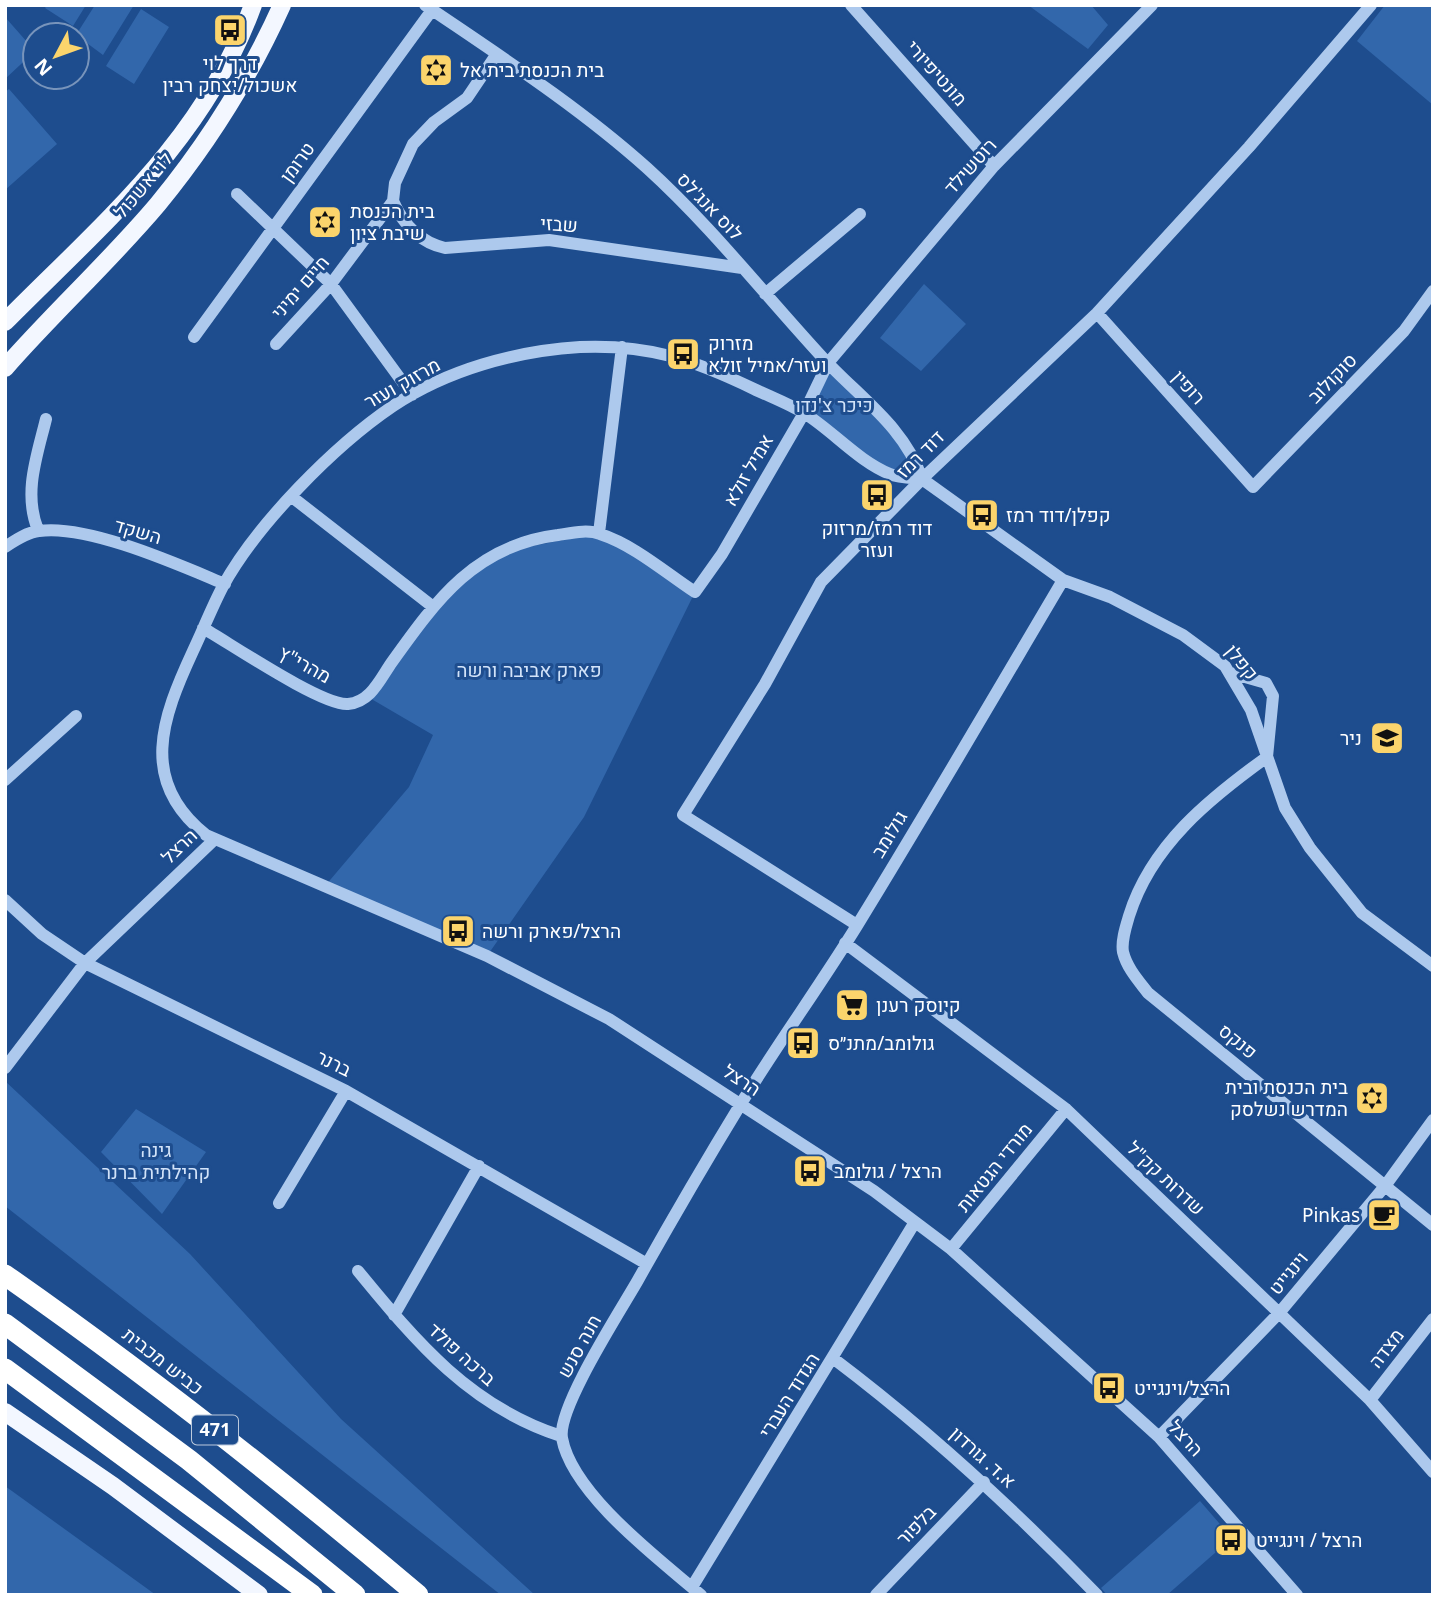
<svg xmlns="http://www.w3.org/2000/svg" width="1438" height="1600" viewBox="0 0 1438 1600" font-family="'Noto Sans',Heebo,sans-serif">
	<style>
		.green { fill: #3267ab }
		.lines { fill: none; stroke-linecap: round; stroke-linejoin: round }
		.minor { stroke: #adc9ed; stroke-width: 12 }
		.major { stroke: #f3f7ff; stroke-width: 18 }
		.highway { stroke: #fff; stroke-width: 21 }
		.labels { text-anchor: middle; stroke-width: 6; stroke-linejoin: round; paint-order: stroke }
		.shield { fill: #1e4d8e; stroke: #bccadd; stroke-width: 2 }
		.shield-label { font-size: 18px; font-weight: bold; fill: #fff }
		.poi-label { font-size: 19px; fill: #fff; stroke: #1e4d8e; text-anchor: start }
		.street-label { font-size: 19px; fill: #fff; stroke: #1e4d8e }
		.park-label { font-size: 19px; fill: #d2e3f9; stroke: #1e4d8e }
	</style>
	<rect width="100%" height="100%" fill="#1e4d8e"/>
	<path class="green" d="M47 5H86L73 26 45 8Z
		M95 5H134L103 55 76 35Z
		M1028 5H1091L1108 25 1088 49Z
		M1385 5H1433V105L1357 41Z
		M141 9 169 27 134 84 106 66Z
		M5 17 35 51 5 79Z
		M9 89 57 144 5 190V92Z
		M924 284 966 324 921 371 880 338Z
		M828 363 906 441 922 479 899 477 804 413Z
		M599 533 695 592 584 817 487 956 325 886 409 787 433 735 368 697 432 606 496 553Z
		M5 1081 190 1254 341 1419 535 1595H501L5 1206Z
		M136 1109 206 1152 162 1214 101 1152Z
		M5 1486 156 1595H5Z
		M1200 1501 1232 1538 1167 1595H1107L1101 1588Z"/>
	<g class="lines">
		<path class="minor" d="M425 5C500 56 579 107 647 168 711 226 764 294 823 358 859 397 905 427 922 479
			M851 5 994 166
			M237 194 331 284 412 395
			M393 201C403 224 419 242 445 248L549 240 742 268
			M765 294 860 214
			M1097 313 1253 487 1404 331 1433 291
			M194 337 432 10
			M276 344 331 284 393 201 395 183 413 144 434 122 467 98 496 55
			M922 479C912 478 899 478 890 474 858 461 833 431 804 413 789 404 771 397 754 389 694 360 649 344 580 347 515 351 447 370 393 406 334 446 257 524 223 586 212 607 203 630 193 651 162 718 138 781 206 835L487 956 609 1019 874 1191 951 1249 1159 1437 1297 1595
			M922 479 1063 580 1110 597 1183 635 1225 666 1251 710 1285 808 1310 848 1362 913 1433 966
			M292 497 432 606
			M38 530C23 493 37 456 46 419
			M599 533 622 347
			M5 547C14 541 27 532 39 531 88 524 179 565 225 584
			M203 628C231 644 322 706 348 704 371 702 380 679 392 662 437 599 476 545 558 535 571 533 588 529 600 534 634 545 666 573 695 592L722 554 804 413 828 363 994 166 1152 5
			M1231 673 1266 683 1273 696 1267 757C1210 798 1151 845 1129 916 1126 926 1121 941 1123 952 1127 968 1138 980 1148 993L1433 1225
			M5 780 76 716
			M5 900 42 934 85 963 346 1091 647 1264
			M857 925 683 815 765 684 821 582 922 479 1097 313 1249 147 1371 5
			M845 943 1066 1109 1370 1400 1433 1472
			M5 1068 85 963 215 839
			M279 1203 346 1091
			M951 1249 1066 1109
			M358 1271C417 1343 471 1407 561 1436
			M394 1315 479 1166
			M834 1359C928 1430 1015 1510 1097 1595
			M1370 1400 1433 1319
			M1159 1437 1280 1312 1385 1186 1433 1120
			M692 1587 915 1222
			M701 1595C659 1559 572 1494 562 1438 557 1408 621 1310 638 1280 671 1221 706 1161 742 1102 779 1042 821 984 858 924 928 810 995 695 1063 580
			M876 1595 984 1482"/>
		<path class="major" d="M5 322C103 223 204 140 253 5
			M5 368C54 312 110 261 158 204 208 143 250 76 282 5
			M5 1412 113 1486 259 1595"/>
		<path class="highway" d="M5 1275C148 1375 285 1483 418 1595
			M5 1324 189 1460 355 1595
			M5 1369 312 1595"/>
	</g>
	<defs>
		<g id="bus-square" transform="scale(1.75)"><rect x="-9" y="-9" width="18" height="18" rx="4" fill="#fbd46c" stroke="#1e4d8e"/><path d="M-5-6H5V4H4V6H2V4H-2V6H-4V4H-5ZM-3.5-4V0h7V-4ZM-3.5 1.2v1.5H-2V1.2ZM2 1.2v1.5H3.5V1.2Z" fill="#111"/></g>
		<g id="synagogue-square" transform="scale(1.75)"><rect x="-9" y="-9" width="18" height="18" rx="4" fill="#fbd46c" stroke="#1e4d8e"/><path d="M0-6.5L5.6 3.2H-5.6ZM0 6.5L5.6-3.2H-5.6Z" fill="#111"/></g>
		<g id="school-square" transform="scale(1.75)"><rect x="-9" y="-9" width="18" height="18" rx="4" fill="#fbd46c" stroke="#1e4d8e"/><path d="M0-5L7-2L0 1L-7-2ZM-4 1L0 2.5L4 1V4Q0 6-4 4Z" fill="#111"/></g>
		<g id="supermarket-square" transform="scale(1.75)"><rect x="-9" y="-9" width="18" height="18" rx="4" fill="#fbd46c" stroke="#1e4d8e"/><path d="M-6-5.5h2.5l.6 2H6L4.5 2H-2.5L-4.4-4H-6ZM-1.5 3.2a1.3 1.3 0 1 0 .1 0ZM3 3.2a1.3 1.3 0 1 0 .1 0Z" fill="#111"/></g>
		<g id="cafe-square" transform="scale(1.75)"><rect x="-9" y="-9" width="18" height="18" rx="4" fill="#fbd46c" stroke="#1e4d8e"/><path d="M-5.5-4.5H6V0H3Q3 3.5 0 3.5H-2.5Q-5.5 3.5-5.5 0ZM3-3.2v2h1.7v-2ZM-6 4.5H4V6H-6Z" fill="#111"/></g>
	</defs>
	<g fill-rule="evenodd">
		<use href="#bus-square" x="230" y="30"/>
		<use href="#synagogue-square" x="436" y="70"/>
		<use href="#synagogue-square" x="325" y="222"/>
		<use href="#bus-square" x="683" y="354"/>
		<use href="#bus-square" x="877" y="495"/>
		<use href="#bus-square" x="982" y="515"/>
		<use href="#school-square" x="1387" y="738"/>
		<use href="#bus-square" x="458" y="931"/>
		<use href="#supermarket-square" x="852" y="1005"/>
		<use href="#bus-square" x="803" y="1043"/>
		<use href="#synagogue-square" x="1372" y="1098"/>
		<use href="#bus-square" x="810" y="1171"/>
		<use href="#cafe-square" x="1384" y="1215"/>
		<use href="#bus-square" x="1109" y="1388"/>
		<use href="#bus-square" x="1231" y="1540"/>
	</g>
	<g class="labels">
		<rect class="shield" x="192" y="1415.5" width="46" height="29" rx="5"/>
		<g class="shield-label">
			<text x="215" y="1436">471</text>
		</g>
		<g class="poi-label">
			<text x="230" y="70" text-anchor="middle">דרך לוי<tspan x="230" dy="22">אשכול/יצחק רבין</tspan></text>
			<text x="460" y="77">בית הכנסת בית אל</text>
			<text x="350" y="218">בית הכנסת<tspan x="350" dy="22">שיבת ציון</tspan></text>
			<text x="708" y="350">מזרוק<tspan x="708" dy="22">ועזר/אמיל זולא</tspan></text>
			<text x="1006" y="522">קפלן/דוד רמז</text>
			<text x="877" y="535" text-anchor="middle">דוד רמז/מרזוק<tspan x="877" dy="22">ועזר</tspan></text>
			<text x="1362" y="745" text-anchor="end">ניר</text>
			<text x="482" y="938">הרצל/פארק ורשה</text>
			<text x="876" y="1012">קיוסק רענן</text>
			<text x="828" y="1050">גולומב/מתנ״ס</text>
			<text x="1348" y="1094" text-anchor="end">בית הכנסת ובית<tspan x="1348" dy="22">המדרש נשלסק</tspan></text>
			<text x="834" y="1178">הרצל / גולומב</text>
			<text x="1360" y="1222" text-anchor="end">Pinkas</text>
			<text x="1134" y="1395">הרצל/וינגייט</text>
			<text x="1256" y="1547">הרצל / וינגייט</text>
		</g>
		<g class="street-label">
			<text transform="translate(937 73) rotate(48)" y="7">מונטיפיורי</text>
			<text transform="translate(297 162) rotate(-54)" y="7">טרומן</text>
			<text transform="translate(970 166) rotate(-48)" y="7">רוטשילד</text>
			<text transform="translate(143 185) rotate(-50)" y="7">לוי אשכול</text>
			<text transform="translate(710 206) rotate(46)" y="7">לוס אנג'לס</text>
			<text transform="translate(559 224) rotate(4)" y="7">שבזי</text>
			<text transform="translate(300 287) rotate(-49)" y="7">חיים ימיני</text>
			<text transform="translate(1332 378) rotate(-46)" y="7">סוקולוב</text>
			<text transform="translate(402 383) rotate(-29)" y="7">מרזוק ועזר</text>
			<text transform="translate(1189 387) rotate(48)" y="7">רופין</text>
			<text transform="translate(920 454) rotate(-45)" y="7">דוד רמז</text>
			<text transform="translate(748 470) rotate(-60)" y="7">אמיל זולא</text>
			<text transform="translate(138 531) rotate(16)" y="7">השקד</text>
			<text transform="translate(1242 662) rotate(51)" y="7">קפלן</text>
			<text transform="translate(305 664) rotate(29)" y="7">מהרי"ץ</text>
			<text transform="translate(889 834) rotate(-59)" y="7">גולומב</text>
			<text transform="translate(179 846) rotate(-44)" y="7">הרצל</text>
			<text transform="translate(1238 1041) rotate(39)" y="7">פנקס</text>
			<text transform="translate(334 1063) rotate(26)" y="7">ברנר</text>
			<text transform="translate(742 1080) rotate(33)" y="7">הרצל</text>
			<text transform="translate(994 1167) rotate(-51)" y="7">מורדי הגטאות</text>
			<text transform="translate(1166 1178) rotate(43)" y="7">שדרות קק"ל</text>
			<text transform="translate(1288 1273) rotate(-50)" y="7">וינגייט</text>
			<text transform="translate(579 1346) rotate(-61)" y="7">חנה סנש</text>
			<text transform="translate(1386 1348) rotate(-52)" y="7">מצדה</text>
			<text transform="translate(462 1354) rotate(42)" y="7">ברכה פולד</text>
			<text transform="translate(163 1361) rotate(38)" y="7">כביש מכבית</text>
			<text transform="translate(789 1395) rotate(-58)" y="7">הגדוד העברי</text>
			<text transform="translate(1186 1438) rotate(47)" y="7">הרצל</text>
			<text transform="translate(983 1457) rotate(42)" y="7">א.ד. גורדון</text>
			<text transform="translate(916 1525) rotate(-46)" y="7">בלפור</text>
		</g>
		<g class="park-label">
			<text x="834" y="412">כיכר צ'נדו</text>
			<text x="529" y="677">פארק אביבה ורשה</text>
			<text x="156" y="1157">גינה<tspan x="156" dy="22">קהילתית ברנר</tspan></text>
		</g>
	</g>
	<rect width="1438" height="1600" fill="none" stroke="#ffffff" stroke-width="14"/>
	<g transform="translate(56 56) rotate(229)"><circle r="33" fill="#1e4d8e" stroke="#7894bb" stroke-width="2"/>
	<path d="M0-5L12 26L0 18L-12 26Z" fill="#fbd46c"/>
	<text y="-10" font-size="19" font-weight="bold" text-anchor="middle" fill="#ffffff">N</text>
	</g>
</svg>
